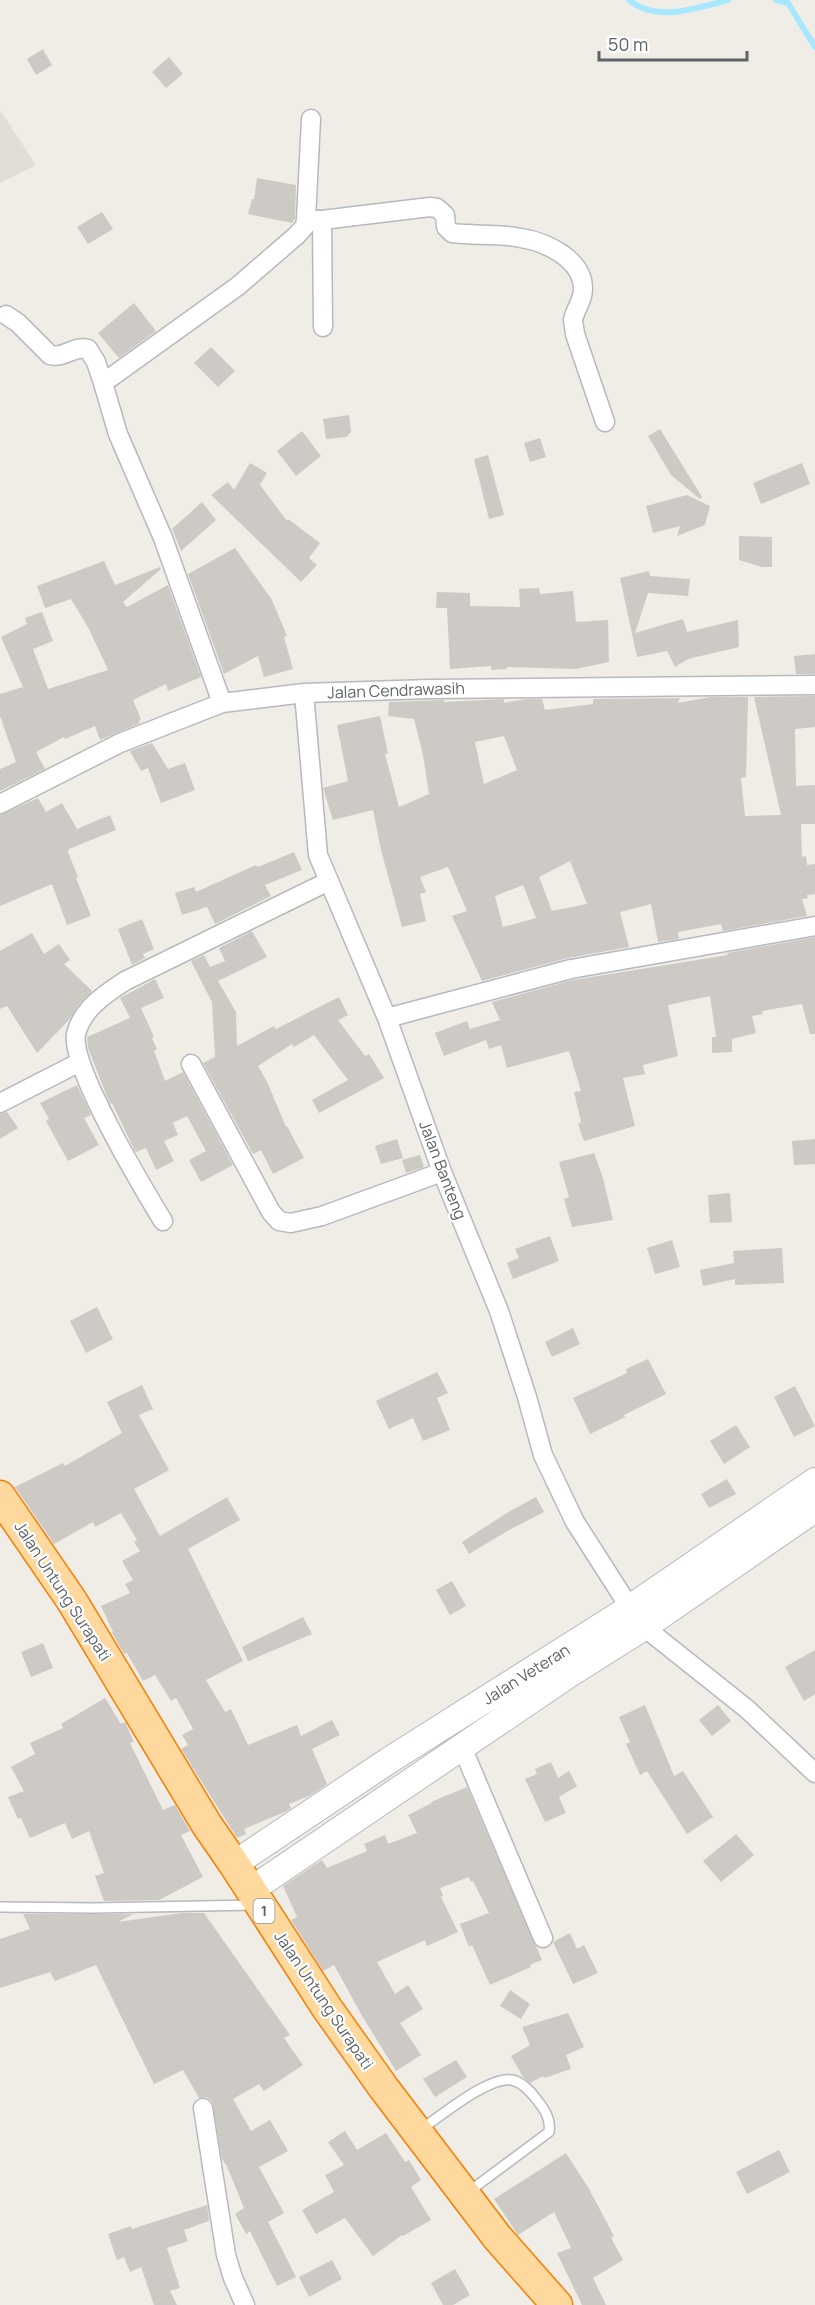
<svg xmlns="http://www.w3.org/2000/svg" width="815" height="2305" viewBox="0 0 815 2305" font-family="Manrope,sans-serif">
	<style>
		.education { fill: #e2ddd7 }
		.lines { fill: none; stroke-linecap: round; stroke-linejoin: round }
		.stream { stroke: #a7e8ff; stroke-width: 6 }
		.building { fill: #cdc9c5; fill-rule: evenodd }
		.service-casing { stroke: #b6b9bd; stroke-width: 12 }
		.minor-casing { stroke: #b6b9bd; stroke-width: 21 }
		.secondary-casing { stroke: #b4babd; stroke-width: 28 }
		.trunk-casing { stroke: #f67e00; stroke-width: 33 }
		.service { stroke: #fff; stroke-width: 9 }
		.minor { stroke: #fff; stroke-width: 18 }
		.secondary { stroke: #fff; stroke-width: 26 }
		.trunk { stroke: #ffd89d; stroke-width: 30 }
		.labels { text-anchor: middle; stroke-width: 4.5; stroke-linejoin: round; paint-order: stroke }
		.shield { fill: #fff; stroke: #8e9294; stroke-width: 1.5 }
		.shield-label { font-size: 15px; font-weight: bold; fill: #5d6366 }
		.street-label { font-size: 16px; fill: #5d6366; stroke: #fff }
	</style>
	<rect width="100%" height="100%" fill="#f0ece6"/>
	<path class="education" d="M0 110 36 165 0 183Z"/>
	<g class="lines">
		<path class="stream" d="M629 0C657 23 696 8 728 0
			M776 0 788 3 815 47"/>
	</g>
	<path class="building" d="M43 49 52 65 36 75 27 59Z
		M169 57 183 74 166 88 152 72Z
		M257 178 296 185 295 218 292 223 248 214 252 199H254Z
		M102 212 113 229 88 244 77 227Z
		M134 303 156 331 119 358 98 333Z
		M211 347 235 371 218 387 194 363Z
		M349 415 351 432 346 437 326 439 323 419Z
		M660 429 702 497 700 499 671 475 648 436Z
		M302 431 321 456 296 476 277 451Z
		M540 438 546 457 530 462 524 443Z
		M488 455 504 515 489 519 474 459Z
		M250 463 267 473 260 485 287 521 288 519 320 543 309 558 317 565 301 582 211 495 228 482 234 490Z
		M802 463 810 484 761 504 753 483Z
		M687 495 710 506 705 525 677 536 680 526 653 533 646 506Z
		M202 502 216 520 181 551 172 529Z
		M739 536 772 537V567H762L739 560Z
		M235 548 272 600 287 636 284 637 293 669 264 677 258 656 224 674 188 574Z
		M104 561 115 585 160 567 161 569 123 602 127 607 168 585 201 677 168 691 166 684 133 700 141 719 139 720 140 723 100 740 95 726 65 739 64 737 36 752 45 769 0 791V769L16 762 0 716V694L23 687 1 637 27 624 25 618 42 612 53 641 33 649 48 689 108 670 89 629 71 599 45 608 37 586Z
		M649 571 650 576 690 579 688 596 648 593 635 633 683 619 687 632 738 620 739 647 688 659 675 667 667 651 637 657 620 578Z
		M539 588 540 594 573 591 576 622 608 620 609 662 576 669 507 667V669L491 670V666L450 669 447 608H436L437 592 470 593V606L520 607 519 589Z
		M815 654V674H796L794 656Z
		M815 696V727L795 729 796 786 815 785V824H801L802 857 806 856 807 865 815 864V894L807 895 808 898 802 899 807 916 723 931 721 924 678 932 679 939 658 942 651 904 620 912 629 947 568 958 482 981 452 916 467 911 448 867 420 877 426 892 420 894 426 921 402 927 381 850 373 810 333 820 323 788 348 781 337 725 380 716 388 754H385L399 807 429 794 423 755 414 719 388 716 389 702 444 700V702L504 699V703L526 699H542L545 710 593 704V699L680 698 678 703 711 697H748L746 777 741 778 745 816 781 815 754 697ZM504 736 517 770 484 784 475 742ZM570 861 587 904 552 911 539 877ZM523 885 536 918 503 927 495 896Z
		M152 743 168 769 185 763 195 790 161 803 148 768 141 771 130 751Z
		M38 798 46 812 62 803 77 829 110 815 116 830 69 849 68 852 78 877 76 878 91 916 67 925 52 884 0 906V815Z
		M294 852 302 870 265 885 271 896 215 924 207 907 182 915 175 893 194 887 196 892 256 865 258 867Z
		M142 919 154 949 143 954 145 958 132 965 118 929Z
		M252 931 267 957 218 981 236 1012 237 1046 274 1026 276 1029 339 997 348 1015 338 1020 365 1056 369 1054 384 1078 319 1113 312 1100 348 1080 314 1035 294 1047 292 1044 258 1066 268 1084 286 1127 287 1126 304 1158 273 1174 261 1150 253 1154 203 1063 215 1057 212 1002 191 961 204 955 210 967 225 961 219 948Z
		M32 933 44 954 59 944 70 960 64 964 92 991 80 1003 69 1020 37 1053 7 1006 0 1009V951Z
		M815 937V1034H810L802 1004 762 1011 763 1014 752 1016 756 1033 732 1039V1052L712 1053V1037H716L710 996 668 1005 678 1056 643 1065 645 1074 623 1078 635 1126 584 1141 578 1124 581 1122 574 1092 581 1091 569 1051 507 1068 501 1045 489 1049 486 1040 444 1056 435 1033 467 1021 470 1029 500 1020 492 1002 573 980 728 955 727 953Z
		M155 979 164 998 141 1008 154 1037 152 1038 157 1049 154 1051 165 1081 183 1072 233 1165 201 1182 189 1160 206 1151 187 1116 170 1124 173 1123 178 1135 164 1141 174 1161 156 1170 146 1148 136 1152 135 1151 112 1103 110 1104 106 1094 88 1048 87 1037 130 1018 120 998Z
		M77 1085 91 1115 84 1118 99 1145 68 1161 46 1121 49 1119 40 1103Z
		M7 1112 18 1128 0 1139V1114Z
		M397 1139 403 1158 381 1164 375 1146Z
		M815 1139V1164L794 1165 792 1141Z
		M594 1153 603 1178 613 1220 572 1227 564 1199 569 1197 559 1162Z
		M420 1155 424 1167 406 1173 402 1160Z
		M730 1193 732 1222 710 1223 708 1195Z
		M550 1236 559 1261 513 1279 507 1263 519 1258 515 1249Z
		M672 1240 680 1267 655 1274 647 1248Z
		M782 1248 784 1283 735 1285V1279L703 1286 700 1270 734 1263 733 1251Z
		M97 1307 113 1339 86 1353 70 1321Z
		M573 1328 580 1344 552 1357 545 1342Z
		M648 1359 666 1394 624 1415 625 1417 590 1434 573 1398 627 1373 626 1369Z
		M437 1372 448 1393 437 1398 450 1430 423 1441 413 1418 389 1429 376 1401Z
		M142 1385 153 1409 139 1415 169 1470 134 1489 160 1536 227 1497 240 1520 188 1549 243 1661 206 1680 225 1712 231 1709 248 1745 297 1725 301 1736 332 1720 340 1735 312 1749 327 1784 311 1795 289 1804 291 1808 287 1811 244 1829 246 1834 237 1838 181 1749 188 1745 182 1735 193 1729 176 1698 171 1701 155 1675 143 1681 127 1653 124 1654 112 1633 113 1632 101 1606 130 1593 125 1584 133 1580 122 1561 140 1551 134 1542 137 1540 121 1513 95 1527 93 1522 54 1544 15 1487 63 1463 65 1466 122 1433 107 1402Z
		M795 1386 815 1426 794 1437 774 1397Z
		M736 1425 750 1447 724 1464 710 1441Z
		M727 1479 736 1494 709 1508 701 1494Z
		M536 1497 544 1512 511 1529 469 1554 462 1542 510 1511Z
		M452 1581 466 1606 450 1615 436 1590Z
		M303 1617 312 1634 248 1661 242 1647Z
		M43 1643 53 1668 31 1677 21 1652Z
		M815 1650V1694L804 1701 785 1667Z
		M105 1698 121 1724 125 1722 134 1742 130 1743 163 1810 175 1805 190 1831 181 1835 203 1877 159 1900 104 1901 95 1876 104 1873 89 1831 72 1839 65 1823 30 1838 21 1818 18 1819 8 1797 24 1791 11 1767 35 1754 30 1743 63 1728 61 1724Z
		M645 1705 674 1776 683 1771 713 1817 687 1834 647 1771 640 1775 626 1744 630 1742 619 1717Z
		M718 1705 731 1721 712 1736 699 1720Z
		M551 1762 558 1778 569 1771 577 1786 559 1797 566 1813 545 1822 525 1779 537 1774 535 1769Z
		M467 1787 542 1960 530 1965 531 1967 490 1985 472 1945 469 1947 460 1924 489 1913 473 1881 471 1882 469 1877 440 1888 443 1896 441 1897 458 1932 427 1946 425 1940 377 1962 395 1994 408 1985 423 2009 400 2023 421 2055 396 2071 361 2014 334 1965 323 1971 291 1920 297 1917 283 1886 322 1860 327 1868 367 1851 364 1844 385 1835 388 1844 417 1833 408 1815 432 1803 431 1802Z
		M736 1834 754 1855 721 1882 703 1861Z
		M182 1913H204L290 2035 284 2038 303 2065 264 2091 259 2084 233 2099 251 2131 270 2120 288 2151 259 2167 284 2213 268 2222 296 2277 277 2286 250 2231 246 2234 235 2214 244 2208 226 2164H225L222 2159 212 2101 206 2097 199 2098 183 2070 154 2084 96 1965 55 1981 50 1972 0 1988V1939L30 1929 23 1914H133L118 1922Z
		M570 1933 577 1949 584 1945 598 1973 573 1984 553 1942Z
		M510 1990 530 2004 521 2019 500 2006Z
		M568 2013 584 2047 566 2055 571 2069 544 2078 543 2076 530 2083 523 2077 511 2056 530 2045 522 2027Z
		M456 2060 467 2077 435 2097 423 2079Z
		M345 2131 357 2150 386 2133 405 2162 409 2160 421 2180 411 2187 431 2220 403 2236 402 2235 373 2256 345 2218 316 2234 302 2210 334 2192 325 2175 344 2165 328 2142Z
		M779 2150 790 2172 747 2194 736 2172Z
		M566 2153 589 2189 614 2236 611 2238 623 2260 593 2278 606 2305H582L557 2253 571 2248 554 2212 518 2235 494 2199Z
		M207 2205 209 2221 184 2230 188 2241 167 2248 180 2288 170 2291 177 2305H154L141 2267 130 2272 124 2257 117 2260 108 2234 131 2226 132 2229Z
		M332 2260 342 2279 309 2297 299 2277Z
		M455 2269 470 2295 453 2305H443L431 2283Z"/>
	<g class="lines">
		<g class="service-casing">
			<path id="service" d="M0 1907 94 1908 254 1905
				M420 2130C440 2117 488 2076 512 2080 522 2082 531 2092 537 2100 545 2110 551 2119 549 2132L467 2193"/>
		</g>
		<g class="minor-casing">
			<path id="minor" d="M306 219 322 220 430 207 437 208 445 215 446 227 452 233C474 236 498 233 521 238 546 242 583 259 583 289 583 301 575 309 573 320 573 324 575 330 575 334L605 422
				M322 220 323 327
				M6 315 18 323 50 355C64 359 74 345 88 349L96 362 103 383
				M304 693 318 855 387 1018 442 1172 499 1311 527 1397 543 1455 575 1522 630 1608 644 1627 747 1709 815 1773
				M222 703 163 538 118 434 103 383 238 286 297 235 305 226 306 219 311 119
				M0 804 120 743 222 703 304 693 430 689 815 685
				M387 1018 571 969 815 926
				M191 1064 271 1212 279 1221 291 1223 322 1216 442 1172
				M0 1103 80 1062
				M163 1221C143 1188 70 1067 76 1034 82 1009 105 994 125 981L329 881
				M462 1747 543 1938
				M203 2108 226 2255 233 2278 245 2305"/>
		</g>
		<g class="secondary-casing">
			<path id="secondary" d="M234 1864 388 1761 630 1608 815 1481
				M251 1890 568 1675 644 1627 815 1509"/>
		</g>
		<g class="trunk-casing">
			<path id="trunk" d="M0 1496 72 1601 207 1825 234 1864 327 2008 383 2087 497 2237 557 2305"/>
		</g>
		<use href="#service" class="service"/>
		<use href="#minor" class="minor"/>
		<use href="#secondary" class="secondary"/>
		<use href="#trunk" class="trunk"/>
	</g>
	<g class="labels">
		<rect class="shield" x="253.5" y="1899" width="21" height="24" rx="4.5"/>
		<g class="shield-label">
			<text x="264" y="1916">1</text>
		</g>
		<g class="street-label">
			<text transform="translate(396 690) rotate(-2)" y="6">Jalan Cendrawasih</text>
			<text transform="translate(443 1170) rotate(69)" y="6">Jalan Banteng</text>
			<text transform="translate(63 1591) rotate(57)" y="6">Jalan Untung Surapati</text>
			<text transform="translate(526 1674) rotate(-32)" y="6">Jalan Veteran</text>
			<text transform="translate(324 2000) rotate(56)" y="6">Jalan Untung Surapati</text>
		</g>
	</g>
	<path d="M599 51v9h148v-9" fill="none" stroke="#5d6366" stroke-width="3"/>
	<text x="608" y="51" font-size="18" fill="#5d6366" stroke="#ffffff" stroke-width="4.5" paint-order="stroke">50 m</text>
</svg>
